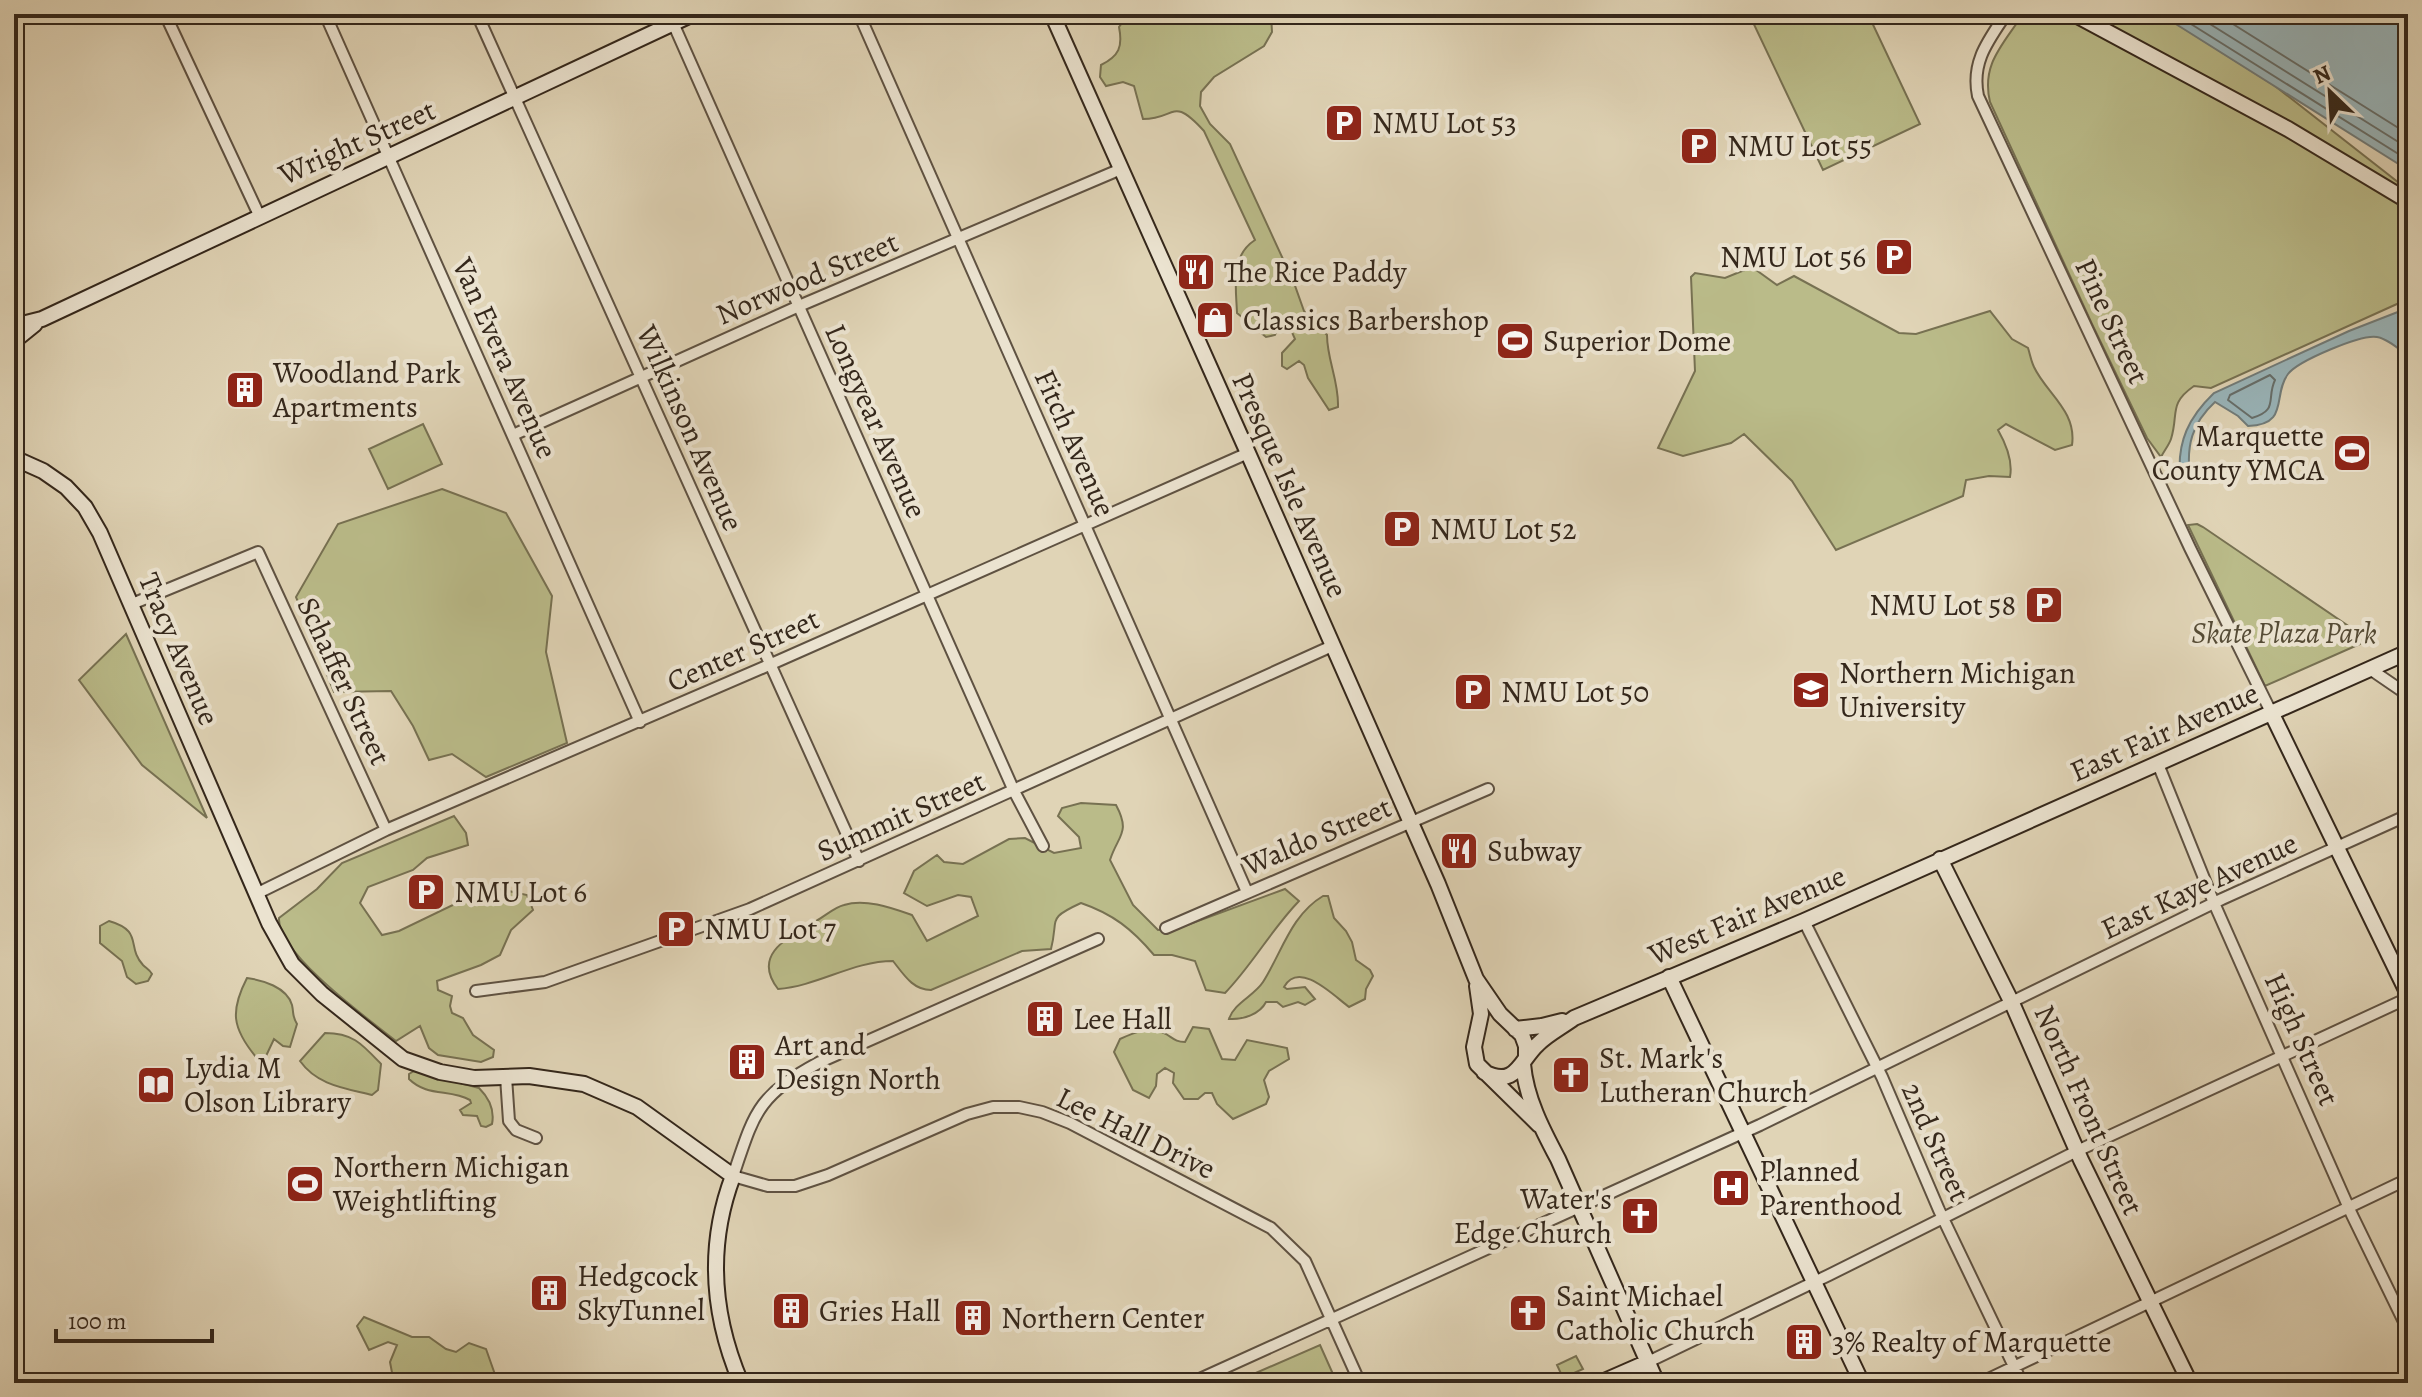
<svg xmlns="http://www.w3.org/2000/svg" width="2422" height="1397" viewBox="0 0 2422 1397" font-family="Alegreya,serif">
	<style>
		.green { fill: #babb89; stroke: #777152; stroke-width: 2 }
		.water { fill: #99b5ba; stroke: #717c7a; stroke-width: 2 }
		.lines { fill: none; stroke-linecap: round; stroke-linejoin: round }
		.shore { stroke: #666e6a; stroke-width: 2 }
		.street-casing { stroke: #5f5242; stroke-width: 14 }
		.secondary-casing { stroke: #34271b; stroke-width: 18 }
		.street { stroke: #ebe3d0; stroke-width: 10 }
		.secondary { stroke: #ebe3d0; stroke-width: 14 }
		.labels { text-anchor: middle; stroke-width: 8; stroke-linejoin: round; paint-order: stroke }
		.poi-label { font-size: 30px; fill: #34271b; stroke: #ebe3d0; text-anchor: start }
		.street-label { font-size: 30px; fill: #34271b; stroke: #ebe3d0 }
		.park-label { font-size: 30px; font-style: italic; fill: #564c36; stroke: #ebe3d0 }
	</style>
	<rect width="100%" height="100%" fill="#e0d4b6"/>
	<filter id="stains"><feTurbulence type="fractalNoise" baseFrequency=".0025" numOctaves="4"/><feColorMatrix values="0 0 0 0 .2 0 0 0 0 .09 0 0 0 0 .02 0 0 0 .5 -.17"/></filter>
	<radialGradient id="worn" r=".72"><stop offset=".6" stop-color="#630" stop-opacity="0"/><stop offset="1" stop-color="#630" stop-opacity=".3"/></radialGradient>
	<path class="green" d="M1129 14H1271L1272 32 1264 46 1214 77 1201 92 1200 106 1210 124 1230 144 1294 283 1304 311 1327 335C1327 360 1339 381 1338 407L1329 410 1308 378 1304 365 1299 361 1287 369 1282 366V353L1295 339 1287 321 1280 323 1275 335 1266 337 1237 313C1236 286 1230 256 1255 240L1204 131C1171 95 1177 119 1143 119L1134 86 1123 82 1106 86 1100 77 1101 65C1119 56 1123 47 1119 27Z
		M1755 14H1868L1920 124 1823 170 1750 16Z
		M2023 14H2047L2062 18 2064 14H2161L2275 86 2408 190V299L2211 388 2194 386C2168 404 2179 414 2171 439 2169 445 2164 451 2161 457L2147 438 2092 324 1990 102C1981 64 2003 45 2023 14Z
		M1752 267 1777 285 1794 276 1899 333 1916 334 1990 311 2012 339 2028 348C2030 354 2031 361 2034 367 2046 393 2077 411 2072 445L2055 450 2006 424 1998 430C2006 444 2013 461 2010 477L1989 476 1966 480 1963 496 1836 550 1792 481 1744 434 1731 443 1683 456 1658 448 1695 371 1691 277 1695 273 1725 278Z
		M423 424 442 464 388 489 369 449Z
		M442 489 506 513 552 596 546 652 567 743 486 777 452 754 429 760 413 726 391 691 334 692 296 597 338 524Z
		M2197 524 2203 527 2369 640 2265 686 2188 525Z
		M126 634 207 818 142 765 79 680Z
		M1081 803 1116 805C1131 833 1118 835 1110 860L1133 905 1158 930 1179 928 1285 889 1299 901C1271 930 1253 964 1225 993L1206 990 1195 961 1172 955H1154C1132 929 1113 914 1081 903 1046 919 1059 918 1051 949L1022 951 931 990C913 990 904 975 893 961 853 961 818 986 778 989 751 954 789 937 816 921 825 916 835 907 844 905 865 898 892 908 912 915L927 941 978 916 971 897 958 895 927 906 904 893 914 871 937 855 944 862 963 864 1009 839 1025 838 1054 853 1081 848 1079 837 1058 816 1062 808Z
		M454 816 466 833 468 845 427 858 413 870 368 887 360 903 382 935 399 931 490 887 527 895 533 910 511 930 500 955 481 965 437 981 438 990 452 996 450 1006 452 1013 463 1018 473 1035 494 1050 493 1057 481 1062 438 1055 429 1048 420 1026 396 1041C368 1019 277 953 279 918L317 889 342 863Z
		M1323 896H1328L1334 918 1346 931 1352 942 1356 960 1370 970 1373 976 1366 989 1365 999 1349 1007C1333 995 1299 960 1284 987L1287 989 1305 987 1315 999 1305 1005 1298 1002 1283 1007 1277 1002H1266C1260 1014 1243 1020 1229 1019 1234 1003 1254 996 1263 982 1282 952 1291 915 1323 896Z
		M109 921C144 931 126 947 143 965 146 968 150 970 152 974L148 981 136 984 127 977 122 961 100 943V926Z
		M247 978C262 980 287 987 292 1005 294 1014 292 1016 297 1024L290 1047 283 1046 274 1039 266 1056 256 1057C232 1028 230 1011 247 978Z
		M1193 1027 1209 1029 1222 1059 1235 1060 1247 1040 1287 1048 1289 1059 1269 1071 1264 1080 1269 1097 1266 1104 1233 1119 1217 1104 1212 1093H1205L1198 1099H1184L1173 1083 1174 1073 1165 1068 1157 1074 1156 1086 1149 1098 1133 1090 1114 1052 1120 1039C1135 1032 1151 1026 1166 1034 1174 1039 1176 1042 1185 1042Z
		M325 1033C353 1033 362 1044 381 1064L378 1090 372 1095C344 1088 317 1085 300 1061Z
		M414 1071 479 1088C489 1098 495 1109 492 1124L486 1127 481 1126 477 1116 463 1115 460 1110 471 1103 470 1100C450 1089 427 1097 409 1079V1074Z
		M364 1317 412 1337H429L446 1349 456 1352 469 1343 486 1349 498 1383H394L390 1362 397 1345 388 1342 369 1350 357 1326Z
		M1320 1345 1337 1383H1233Z
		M1576 1356 1583 1369 1563 1378 1557 1365Z"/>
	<path class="water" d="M2161 14H2408V170L2171 21Z
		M2408 308V356C2399 349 2388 339 2377 337 2361 334 2298 361 2288 374 2272 395 2290 425 2248 426L2238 416 2215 402C2192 423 2186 446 2190 476L2180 477C2177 441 2189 417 2214 393L2349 331Z"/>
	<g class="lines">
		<path class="shore" d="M2175 14 2408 160
			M2194 14 2408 148
			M2217 14 2408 134
			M2270 375 2275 380C2266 399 2279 410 2252 418L2228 400 2230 395Z"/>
		<g class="street-casing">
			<path id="street" d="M165 14 259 215
				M325 14 640 722
				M477 14 859 861
				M669 14 1014 791 1043 846
				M859 14 1247 892
				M2006 14C1988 41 1971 62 1978 96L2190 548 2271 712
				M513 435 799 306 1121 169
				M132 604 258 552 386 830
				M2370 669 2408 695
				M2158 764 2214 903 2352 1215 2408 1330
				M258 893 386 830 769 665 1248 453
				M1804 921 1882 1077 1939 1210 2022 1383
				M1166 928 1488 789
				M1098 939 820 1062C757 1096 755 1111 733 1176L768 1186H795L828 1175 967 1114 993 1107H1019L1042 1112 1070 1123 1271 1228 1305 1261 1360 1383
				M476 991 545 982 750 909 1332 646
				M506 1077 509 1121 516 1130 536 1138
				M1648 1362 1829 1275 2077 1151 2408 998
				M1191 1383 1760 1125 2222 899 2408 815
				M1980 1383 2408 1179"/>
		</g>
		<g class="secondary-casing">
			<path id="secondary" d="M1052 14 1248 453 1438 884 1476 979 1500 1014 1522 1035 1526 1046V1057
				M2074 14 2288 129 2408 201
				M14 326 42 319 693 14
				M14 341 35 324
				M14 458 43 471 66 487 85 507 100 533 269 923 292 964 322 994 403 1059 440 1072 474 1078 529 1076 584 1084 637 1107 733 1176C707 1245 712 1315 741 1383
				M2271 712 2408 994
				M1940 859 2012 1003 2081 1160 2190 1383
				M1669 977 1862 1383
				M1477 986 1481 1014 1474 1047 1477 1064 1539 1125
				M1515 1029 1542 1026 1562 1021
				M1523 1064C1526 1098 1542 1129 1558 1159L1657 1383
				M1484 1072C1516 1089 1520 1060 1538 1044 1548 1034 1562 1027 1574 1018L1804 921 2408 652
				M1600 1383 1648 1362"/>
		</g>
		<use href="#street" class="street"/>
		<use href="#secondary" class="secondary"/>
	</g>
	<defs>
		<g id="parking-square" transform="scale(2)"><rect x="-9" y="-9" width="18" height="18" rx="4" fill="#8f2418" stroke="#ebe3d0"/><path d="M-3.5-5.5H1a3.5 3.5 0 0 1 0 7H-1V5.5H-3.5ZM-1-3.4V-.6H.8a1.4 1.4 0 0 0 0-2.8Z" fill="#fff"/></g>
		<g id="restaurant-square" transform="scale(2)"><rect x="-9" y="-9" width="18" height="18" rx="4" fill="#8f2418" stroke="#ebe3d0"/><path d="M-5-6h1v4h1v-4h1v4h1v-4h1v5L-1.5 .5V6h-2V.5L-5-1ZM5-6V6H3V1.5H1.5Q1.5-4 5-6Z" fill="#fff"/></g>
		<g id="shop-square" transform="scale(2)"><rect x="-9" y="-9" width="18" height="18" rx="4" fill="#8f2418" stroke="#ebe3d0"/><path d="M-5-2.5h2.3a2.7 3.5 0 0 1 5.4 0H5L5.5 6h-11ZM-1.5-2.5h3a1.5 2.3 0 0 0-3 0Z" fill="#fff"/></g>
		<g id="stadium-square" transform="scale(2)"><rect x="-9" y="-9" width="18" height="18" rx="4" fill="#8f2418" stroke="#ebe3d0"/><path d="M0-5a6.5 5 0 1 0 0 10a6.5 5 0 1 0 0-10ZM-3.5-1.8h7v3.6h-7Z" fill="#fff"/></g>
		<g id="building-square" transform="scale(2)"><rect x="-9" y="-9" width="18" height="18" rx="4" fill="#8f2418" stroke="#ebe3d0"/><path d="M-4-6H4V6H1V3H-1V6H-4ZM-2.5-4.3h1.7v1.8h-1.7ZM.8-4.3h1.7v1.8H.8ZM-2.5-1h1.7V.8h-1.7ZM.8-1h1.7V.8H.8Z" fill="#fff"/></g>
		<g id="university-square" transform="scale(2)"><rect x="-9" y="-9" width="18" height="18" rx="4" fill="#8f2418" stroke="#ebe3d0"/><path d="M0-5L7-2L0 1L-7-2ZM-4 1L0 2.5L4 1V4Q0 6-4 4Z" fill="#fff"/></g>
		<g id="church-square" transform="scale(2)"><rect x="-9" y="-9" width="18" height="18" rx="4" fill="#8f2418" stroke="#ebe3d0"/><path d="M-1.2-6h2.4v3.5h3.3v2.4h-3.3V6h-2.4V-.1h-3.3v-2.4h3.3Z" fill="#fff"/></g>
		<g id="library-square" transform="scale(2)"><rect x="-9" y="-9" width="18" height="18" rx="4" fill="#8f2418" stroke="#ebe3d0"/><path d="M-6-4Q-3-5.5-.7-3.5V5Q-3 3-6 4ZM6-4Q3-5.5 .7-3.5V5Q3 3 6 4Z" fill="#fff"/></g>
		<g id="hospital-square" transform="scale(2)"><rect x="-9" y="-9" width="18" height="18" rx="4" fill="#8f2418" stroke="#ebe3d0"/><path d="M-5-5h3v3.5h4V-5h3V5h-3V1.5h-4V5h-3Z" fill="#fff"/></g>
	</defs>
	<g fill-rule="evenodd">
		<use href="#parking-square" x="1344" y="123"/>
		<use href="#parking-square" x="1699" y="146"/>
		<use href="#parking-square" x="1894" y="257"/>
		<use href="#restaurant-square" x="1196" y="272"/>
		<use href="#shop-square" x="1215" y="320"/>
		<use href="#stadium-square" x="1515" y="341"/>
		<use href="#building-square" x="245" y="390"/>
		<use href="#stadium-square" x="2352" y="453"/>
		<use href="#parking-square" x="1402" y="529"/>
		<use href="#parking-square" x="2044" y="605"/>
		<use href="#university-square" x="1811" y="690"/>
		<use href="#parking-square" x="1473" y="692"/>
		<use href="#restaurant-square" x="1459" y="851"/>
		<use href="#parking-square" x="426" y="892"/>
		<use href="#parking-square" x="676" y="929"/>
		<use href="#building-square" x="1045" y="1019"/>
		<use href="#building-square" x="747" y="1062"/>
		<use href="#church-square" x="1571" y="1075"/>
		<use href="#library-square" x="156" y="1085"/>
		<use href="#stadium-square" x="305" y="1184"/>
		<use href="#hospital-square" x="1731" y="1188"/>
		<use href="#church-square" x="1640" y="1216"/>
		<use href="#building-square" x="549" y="1293"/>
		<use href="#building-square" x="791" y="1311"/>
		<use href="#church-square" x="1528" y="1313"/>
		<use href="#building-square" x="973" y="1318"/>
		<use href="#building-square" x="1804" y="1342"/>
	</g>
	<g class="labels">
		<g class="poi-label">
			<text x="1372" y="133">NMU Lot 53</text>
			<text x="1727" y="156">NMU Lot 55</text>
			<text x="1866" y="267" text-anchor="end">NMU Lot 56</text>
			<text x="1224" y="282">The Rice Paddy</text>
			<text x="1243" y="330">Classics Barbershop</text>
			<text x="1543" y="351">Superior Dome</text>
			<text x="273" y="383">Woodland Park<tspan x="273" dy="34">Apartments</tspan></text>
			<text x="2324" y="446" text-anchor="end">Marquette<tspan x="2324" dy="34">County YMCA</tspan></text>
			<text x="1430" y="539">NMU Lot 52</text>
			<text x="2016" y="615" text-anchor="end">NMU Lot 58</text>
			<text x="1839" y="683">Northern Michigan<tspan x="1839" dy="34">University</tspan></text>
			<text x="1501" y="702">NMU Lot 50</text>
			<text x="1487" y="861">Subway</text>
			<text x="454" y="902">NMU Lot 6</text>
			<text x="704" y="939">NMU Lot 7</text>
			<text x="1073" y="1029">Lee Hall</text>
			<text x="775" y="1055">Art and<tspan x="775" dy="34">Design North</tspan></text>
			<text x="1599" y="1068">St. Mark's<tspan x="1599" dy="34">Lutheran Church</tspan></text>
			<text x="184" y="1078">Lydia M<tspan x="184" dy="34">Olson Library</tspan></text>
			<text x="333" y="1177">Northern Michigan<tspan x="333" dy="34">Weightlifting</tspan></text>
			<text x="1759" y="1181">Planned<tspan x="1759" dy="34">Parenthood</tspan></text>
			<text x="1612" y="1209" text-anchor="end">Water's<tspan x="1612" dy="34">Edge Church</tspan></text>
			<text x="577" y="1286">Hedgcock<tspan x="577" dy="34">SkyTunnel</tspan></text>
			<text x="1556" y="1306">Saint Michael<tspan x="1556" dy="34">Catholic Church</tspan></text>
			<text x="819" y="1321">Gries Hall</text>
			<text x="1001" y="1328">Northern Center</text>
			<text x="1832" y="1352">3% Realty of Marquette</text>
		</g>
		<g class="street-label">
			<text transform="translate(357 142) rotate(-24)" y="10">Wright Street</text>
			<text transform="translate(807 278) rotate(-23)" y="10">Norwood Street</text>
			<text transform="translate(2112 321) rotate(65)" y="10">Pine Street</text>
			<text transform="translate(505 358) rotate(66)" y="10">Van Evera Avenue</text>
			<text transform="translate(876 421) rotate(66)" y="10">Longyear Avenue</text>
			<text transform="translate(690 428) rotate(66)" y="10">Wilkinson Avenue</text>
			<text transform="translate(1075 443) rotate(66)" y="10">Fitch Avenue</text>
			<text transform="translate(1290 485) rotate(66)" y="10">Presque Isle Avenue</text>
			<text transform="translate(179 649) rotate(67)" y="10">Tracy Avenue</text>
			<text transform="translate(743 650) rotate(-24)" y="10">Center Street</text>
			<text transform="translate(344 681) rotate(65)" y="10">Schaffer Street</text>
			<text transform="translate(2164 732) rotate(-24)" y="10">East Fair Avenue</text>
			<text transform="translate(901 816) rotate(-24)" y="10">Summit Street</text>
			<text transform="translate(1317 836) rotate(-23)" y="10">Waldo Street</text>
			<text transform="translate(2199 886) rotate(-25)" y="10">East Kaye Avenue</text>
			<text transform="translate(1747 915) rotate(-23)" y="10">West Fair Avenue</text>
			<text transform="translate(2302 1039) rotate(66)" y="10">High Street</text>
			<text transform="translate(2089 1110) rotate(66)" y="10">North Front Street</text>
			<text transform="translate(1136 1133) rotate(26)" y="10">Lee Hall Drive</text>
			<text transform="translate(1936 1142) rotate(66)" y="10">2nd Street</text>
		</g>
		<g class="park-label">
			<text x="2284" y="643">Skate Plaza Park</text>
		</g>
	</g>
	<rect width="2422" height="1397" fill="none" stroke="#e0d4b6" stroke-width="48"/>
	<rect x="16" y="16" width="2390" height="1365" fill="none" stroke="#34271b" stroke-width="4"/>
	<rect x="24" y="24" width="2374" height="1349" fill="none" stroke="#34271b" stroke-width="2"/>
	<g transform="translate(2330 92) rotate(335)" stroke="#ebe3d0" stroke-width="6" paint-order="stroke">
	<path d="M0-6L14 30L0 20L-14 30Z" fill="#34271b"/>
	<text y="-12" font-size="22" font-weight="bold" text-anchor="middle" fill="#34271b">N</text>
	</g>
	<path d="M56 1329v12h156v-12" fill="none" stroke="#34271b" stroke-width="4"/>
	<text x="68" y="1329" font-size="24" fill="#34271b" stroke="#ebe3d0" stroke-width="6" paint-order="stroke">100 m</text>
	<rect width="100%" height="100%" filter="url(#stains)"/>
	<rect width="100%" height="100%" fill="url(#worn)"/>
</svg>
